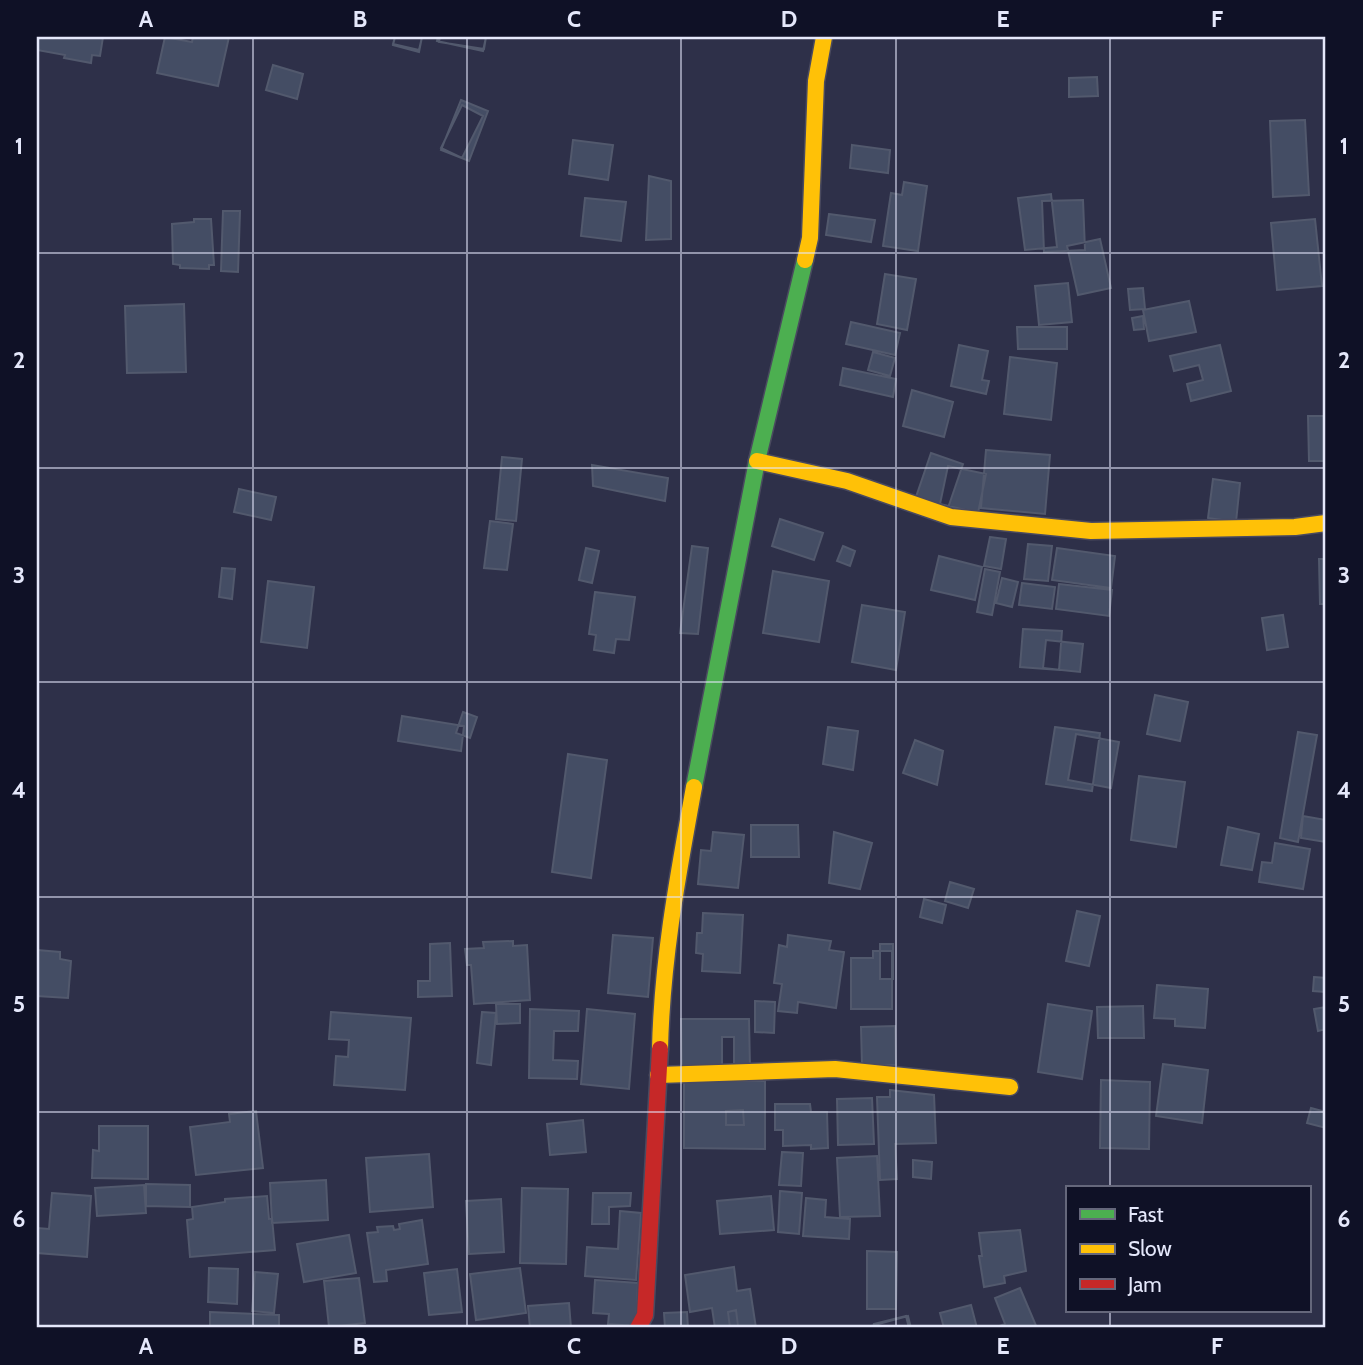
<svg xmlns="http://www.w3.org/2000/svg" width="1363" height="1365" viewBox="0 0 1363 1365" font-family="Cabin,sans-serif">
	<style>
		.building { fill: #444d64; stroke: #52596d; stroke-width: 2; fill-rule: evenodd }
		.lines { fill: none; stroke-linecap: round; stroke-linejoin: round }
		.fast-casing { stroke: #4a4a5f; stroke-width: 19 }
		.slow-casing { stroke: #4a4a5f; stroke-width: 19 }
		.jam-casing { stroke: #4a4a5f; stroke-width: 19 }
		.fast { stroke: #4caf50; stroke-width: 16 }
		.slow { stroke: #ffc107; stroke-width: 16 }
		.jam { stroke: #c62828; stroke-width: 16 }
		.grid { fill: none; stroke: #e5e8fb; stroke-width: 2; stroke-opacity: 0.55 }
		.neatline { fill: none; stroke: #e5e8fb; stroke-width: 2.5 }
		.grid-label { font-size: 23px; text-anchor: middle; font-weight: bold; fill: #e5e8fb }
	</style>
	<rect width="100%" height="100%" fill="#2e3049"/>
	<path class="building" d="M37 37H103L100 56 92 55 91 63 64 58 65 55 37 50Z
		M165 37 192 42 193 37H229L218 86 157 73Z
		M395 37H422L419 52 393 45Z
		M395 37H422L419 50 393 44Z
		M438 37H486L483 51 437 41Z
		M440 37H486L484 49 439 42Z
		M273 65 303 74 297 99 266 90Z
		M1097 77 1098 96 1069 97V78Z
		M461 100 488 111 469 161 441 150Z
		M462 105 483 116 462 158 441 148Z
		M1305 120 1309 195 1273 197 1270 121Z
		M573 140 613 145 608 180 569 174Z
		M852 145 890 150 888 173 850 168Z
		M649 176 671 181V239L646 240Z
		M904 182 927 186 918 251 883 246 891 193 902 195Z
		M1051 194 1057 247 1025 250 1018 198Z
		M585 198 626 202 621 241 581 236Z
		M1083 200 1085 250 1044 252 1042 201Z
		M223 211H240L238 272 221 271Z
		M829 214 875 220 871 242 826 235Z
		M194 219H211L214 265H209V269L180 268V265L173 264 172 224 194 222Z
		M1315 219 1322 286 1277 290 1271 223Z
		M1100 239 1111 288 1078 295 1067 246Z
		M885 274 916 279 907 330 877 324Z
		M1068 283 1072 322 1039 325 1035 286Z
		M1143 288 1145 309 1130 310 1128 289Z
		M1189 301 1196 332 1149 341 1143 310Z
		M184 304 186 372 127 373 125 306Z
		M1143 316 1144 329 1134 330 1132 318Z
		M851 322 900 333 895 355 846 344Z
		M1017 327H1067V349H1018Z
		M959 345 988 351 982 380 989 381 986 394 951 386Z
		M1220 345 1231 391 1191 401 1187 384 1203 380 1199 365 1174 371 1170 356Z
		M873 352 895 358 890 376 868 370Z
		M1010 357 1057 363 1051 420 1004 414Z
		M843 368 896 379 893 397 840 385Z
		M912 390 953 402 944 437 903 426Z
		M1308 416H1326V461H1309Z
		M986 450 1050 455 1045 514 981 508Z
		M931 453 963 464 948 508 916 497Z
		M502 457 522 459 516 521 496 519Z
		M592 465 668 478 665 501 593 486Z
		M948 466 986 474 978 513 940 504Z
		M1213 479 1240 483 1236 522 1208 518Z
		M239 489 276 497 271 520 234 512Z
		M780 519 823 533 814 560 772 546Z
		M490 521 513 524 507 570 484 568Z
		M990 537 1006 539 1001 569 984 566Z
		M1028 544 1052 546 1048 581 1024 579Z
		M692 546 708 548 698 634 680 633Z
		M843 546 855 551 850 566 837 561Z
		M586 548 599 551 592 583 579 580Z
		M1057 548 1115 556 1111 588 1052 580Z
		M939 556 982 567 975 600 931 590Z
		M1319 559H1326V604H1320Z
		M222 568 235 569 232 599 219 597Z
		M985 569 1000 572 992 615 977 612Z
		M773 571 829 581 819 642 763 633Z
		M1002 578 1018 582 1012 607 996 603Z
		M268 581 314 587 307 648 261 642Z
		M1022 583 1055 587 1052 609 1019 605Z
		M1059 584 1112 590 1109 616 1056 609Z
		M595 592 635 597 629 640 616 639 614 653 594 650 596 635 589 634Z
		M862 605 905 612 896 670 852 662Z
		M1283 615 1288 647 1267 650 1262 618Z
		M1023 629 1062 631 1059 670 1020 667Z
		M1046 640 1083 644 1080 672 1043 668Z
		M1155 695 1188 702 1180 741 1147 734Z
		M463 712 477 717 470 738 456 733Z
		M402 716 464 726 461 751 398 741Z
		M828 727 858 731 853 770 823 764Z
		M1055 727 1100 733 1092 791 1046 784Z
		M1298 732 1317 735 1298 842 1280 838Z
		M1076 734 1119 742 1111 788 1068 780Z
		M915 740 943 751 937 785 903 773Z
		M568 754 607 760 591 878 552 872Z
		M1139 776 1185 782 1176 847 1131 840Z
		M1303 816 1326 820V842L1301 838Z
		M751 825H798L799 857H751Z
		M1228 827 1259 834 1252 870 1221 865Z
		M713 832 744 835 738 888 698 884 701 850 711 851Z
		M834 832 872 843 860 889 829 883Z
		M1275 843 1310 849 1303 889 1259 882 1262 862 1272 863Z
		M950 882 974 889 968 908 945 901Z
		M924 899 946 905 942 923 920 917Z
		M1077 911 1100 916 1089 966 1066 961Z
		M703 913 743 915 740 973 702 971 703 954 696 953 697 933H702Z
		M613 935 653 938 648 997 608 993Z
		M788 935 831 941 829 950 844 952 836 1008 798 1002 797 1013 778 1011 782 984 774 983 779 945 787 947Z
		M513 941V946L527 945 530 1000 474 1004 471 965H467L465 949 484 948 483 942Z
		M450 943 452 996 418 997V981H430V944Z
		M880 944H893V979H880Z
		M37 950 60 952V959L71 961 68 998 37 996Z
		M873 951H892V1009H851V958H873Z
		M1314 977 1326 978 1325 992 1313 991Z
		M1157 985 1208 989 1205 1028 1175 1026V1019L1154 1018Z
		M755 1001 775 1002 774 1033 755 1032Z
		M496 1004H520V1023L497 1024Z
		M1048 1004 1092 1011 1082 1079 1038 1072Z
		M1143 1006 1144 1038H1098L1097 1007Z
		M1326 1007V1029L1318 1031 1314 1009Z
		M530 1009 579 1011 578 1031H554L553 1060 578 1061 577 1079 529 1078Z
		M587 1009 635 1014 629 1089 581 1084Z
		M331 1012 411 1018 405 1090 334 1085 336 1056 348 1057 349 1040 329 1039Z
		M482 1012 496 1013 491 1065 477 1063Z
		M681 1019H749L750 1068H734V1037H722V1068H682Z
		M895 1026 896 1065 862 1066 861 1027Z
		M1163 1064 1208 1070 1202 1123 1156 1116Z
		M684 1080 765 1081V1149L684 1148ZM743 1110 744 1125H726V1111Z
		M1101 1080 1150 1082 1149 1149 1100 1148Z
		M890 1090 934 1095 936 1143 895 1144 897 1179 880 1180 877 1097H890Z
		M872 1098 874 1144 838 1145 837 1099Z
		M775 1104H810L811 1112H827L828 1148 811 1149V1145L783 1146V1130H775Z
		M1311 1108 1326 1112V1128L1307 1123Z
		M743 1110 744 1125H726V1111Z
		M256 1111 263 1168 196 1175 190 1127 230 1122 229 1114Z
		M583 1120 586 1152 550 1155 547 1124Z
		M99 1126H148V1179L92 1178 93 1150 99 1151Z
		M782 1152 803 1153 801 1186 779 1185Z
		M429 1154 433 1207 370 1212 366 1158Z
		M877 1156 880 1216 840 1217 837 1158Z
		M913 1160 932 1162 931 1179 913 1177Z
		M326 1180 328 1220 272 1223 270 1183Z
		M146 1184 190 1185V1207L146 1206Z
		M144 1185 146 1213 97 1216 95 1188Z
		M522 1188 568 1189 566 1264 520 1263Z
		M780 1191 802 1193 799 1234 778 1232Z
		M52 1193 91 1196 87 1257 37 1253 38 1228 49 1229Z
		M593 1193H631L630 1206 609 1207V1224H592Z
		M267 1196 269 1219 272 1218 275 1250 190 1257 187 1220 193 1219 192 1207 225 1202V1199Z
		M771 1196 774 1230 720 1234 717 1201Z
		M806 1198 826 1200 825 1217 850 1219 849 1239 803 1236Z
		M501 1199 504 1252 469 1254 466 1201Z
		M620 1211 641 1213 636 1280 585 1276 587 1247 618 1249Z
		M422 1220 428 1264 386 1270 387 1281 374 1282 367 1233 378 1232 377 1227 393 1226 394 1230 400 1229 399 1224Z
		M1020 1230 1026 1271 1004 1276 1005 1283 984 1287 979 1256H982L979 1233Z
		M349 1235 356 1273 304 1282 297 1244Z
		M867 1251 897 1252 896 1309H867Z
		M734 1267 737 1291 750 1289 756 1328H715L712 1308 690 1312 685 1275ZM736 1310 738 1326 730 1328 728 1312Z
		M209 1268 238 1269 237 1304 208 1302Z
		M520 1268 526 1313 476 1320 470 1274Z
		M457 1269 462 1312 429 1315 424 1273Z
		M255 1272 278 1274 274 1313 252 1311Z
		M359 1278 365 1323 329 1327 324 1281Z
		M595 1280 638 1283 636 1326 608 1324 609 1314 593 1313Z
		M1020 1288 1037 1328H994L1005 1324 995 1298Z
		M569 1303 571 1328H530L528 1306Z
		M971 1305 977 1328H944L940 1313Z
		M736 1310 738 1326 730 1328 728 1312Z
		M210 1312 279 1315V1328H210Z
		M687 1312 688 1328H665L664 1313Z
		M906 1316 909 1328H875L874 1324Z
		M908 1316 911 1328H871V1326Z"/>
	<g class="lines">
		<g class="fast-casing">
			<path id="fast" d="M694 787 757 461 805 260"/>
		</g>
		<g class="slow-casing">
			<path id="slow" d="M805 260 810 238 816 81 824 37
				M757 461 847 481 951 517 1091 531 1295 527 1326 523
				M660 1049C662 959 678 875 694 787
				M658 1075 835 1069 1010 1087"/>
		</g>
		<g class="jam-casing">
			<path id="jam" d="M638 1328 645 1315 660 1049"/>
		</g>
		<use href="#fast" class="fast"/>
		<use href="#slow" class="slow"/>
		<use href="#jam" class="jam"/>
	</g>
	<path class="grid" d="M253 37V1328M467 37V1328M681 37V1328M896 37V1328M1110 37V1188M37 253H1326M37 468H1326M37 682H1326M37 897H1326M37 1112H1326M1110 1311V1328"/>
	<rect width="1363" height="1365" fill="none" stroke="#0f1126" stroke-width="77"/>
	<rect x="1066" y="1186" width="245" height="126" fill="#0f1126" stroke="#65677b" stroke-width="2"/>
	<rect x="1080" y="1209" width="35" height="10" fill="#4caf50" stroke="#65677b" stroke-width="2"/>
	<text x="1128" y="1222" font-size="21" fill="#e5e8fb">Fast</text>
	<rect x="1080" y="1244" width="35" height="10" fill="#ffc107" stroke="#65677b" stroke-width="2"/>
	<text x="1128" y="1256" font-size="21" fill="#e5e8fb">Slow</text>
	<rect x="1080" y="1279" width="35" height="10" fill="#c62828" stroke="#65677b" stroke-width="2"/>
	<text x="1128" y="1292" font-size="21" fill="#e5e8fb">Jam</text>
	<rect x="38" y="38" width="1286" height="1288" class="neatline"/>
	<g class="grid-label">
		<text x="146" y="27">A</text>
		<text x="360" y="27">B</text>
		<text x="574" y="27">C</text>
		<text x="789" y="27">D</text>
		<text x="1003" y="27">E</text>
		<text x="1217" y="27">F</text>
		<text x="19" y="154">1</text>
		<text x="1344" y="154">1</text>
		<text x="19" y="368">2</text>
		<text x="1344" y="368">2</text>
		<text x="19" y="583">3</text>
		<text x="1344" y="583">3</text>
		<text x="19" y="798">4</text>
		<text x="1344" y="798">4</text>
		<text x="19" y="1012">5</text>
		<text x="1344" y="1012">5</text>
		<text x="19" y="1227">6</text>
		<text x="1344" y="1227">6</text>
		<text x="146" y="1354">A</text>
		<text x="360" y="1354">B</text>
		<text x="574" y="1354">C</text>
		<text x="789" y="1354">D</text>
		<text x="1003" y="1354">E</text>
		<text x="1217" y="1354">F</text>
	</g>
</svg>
